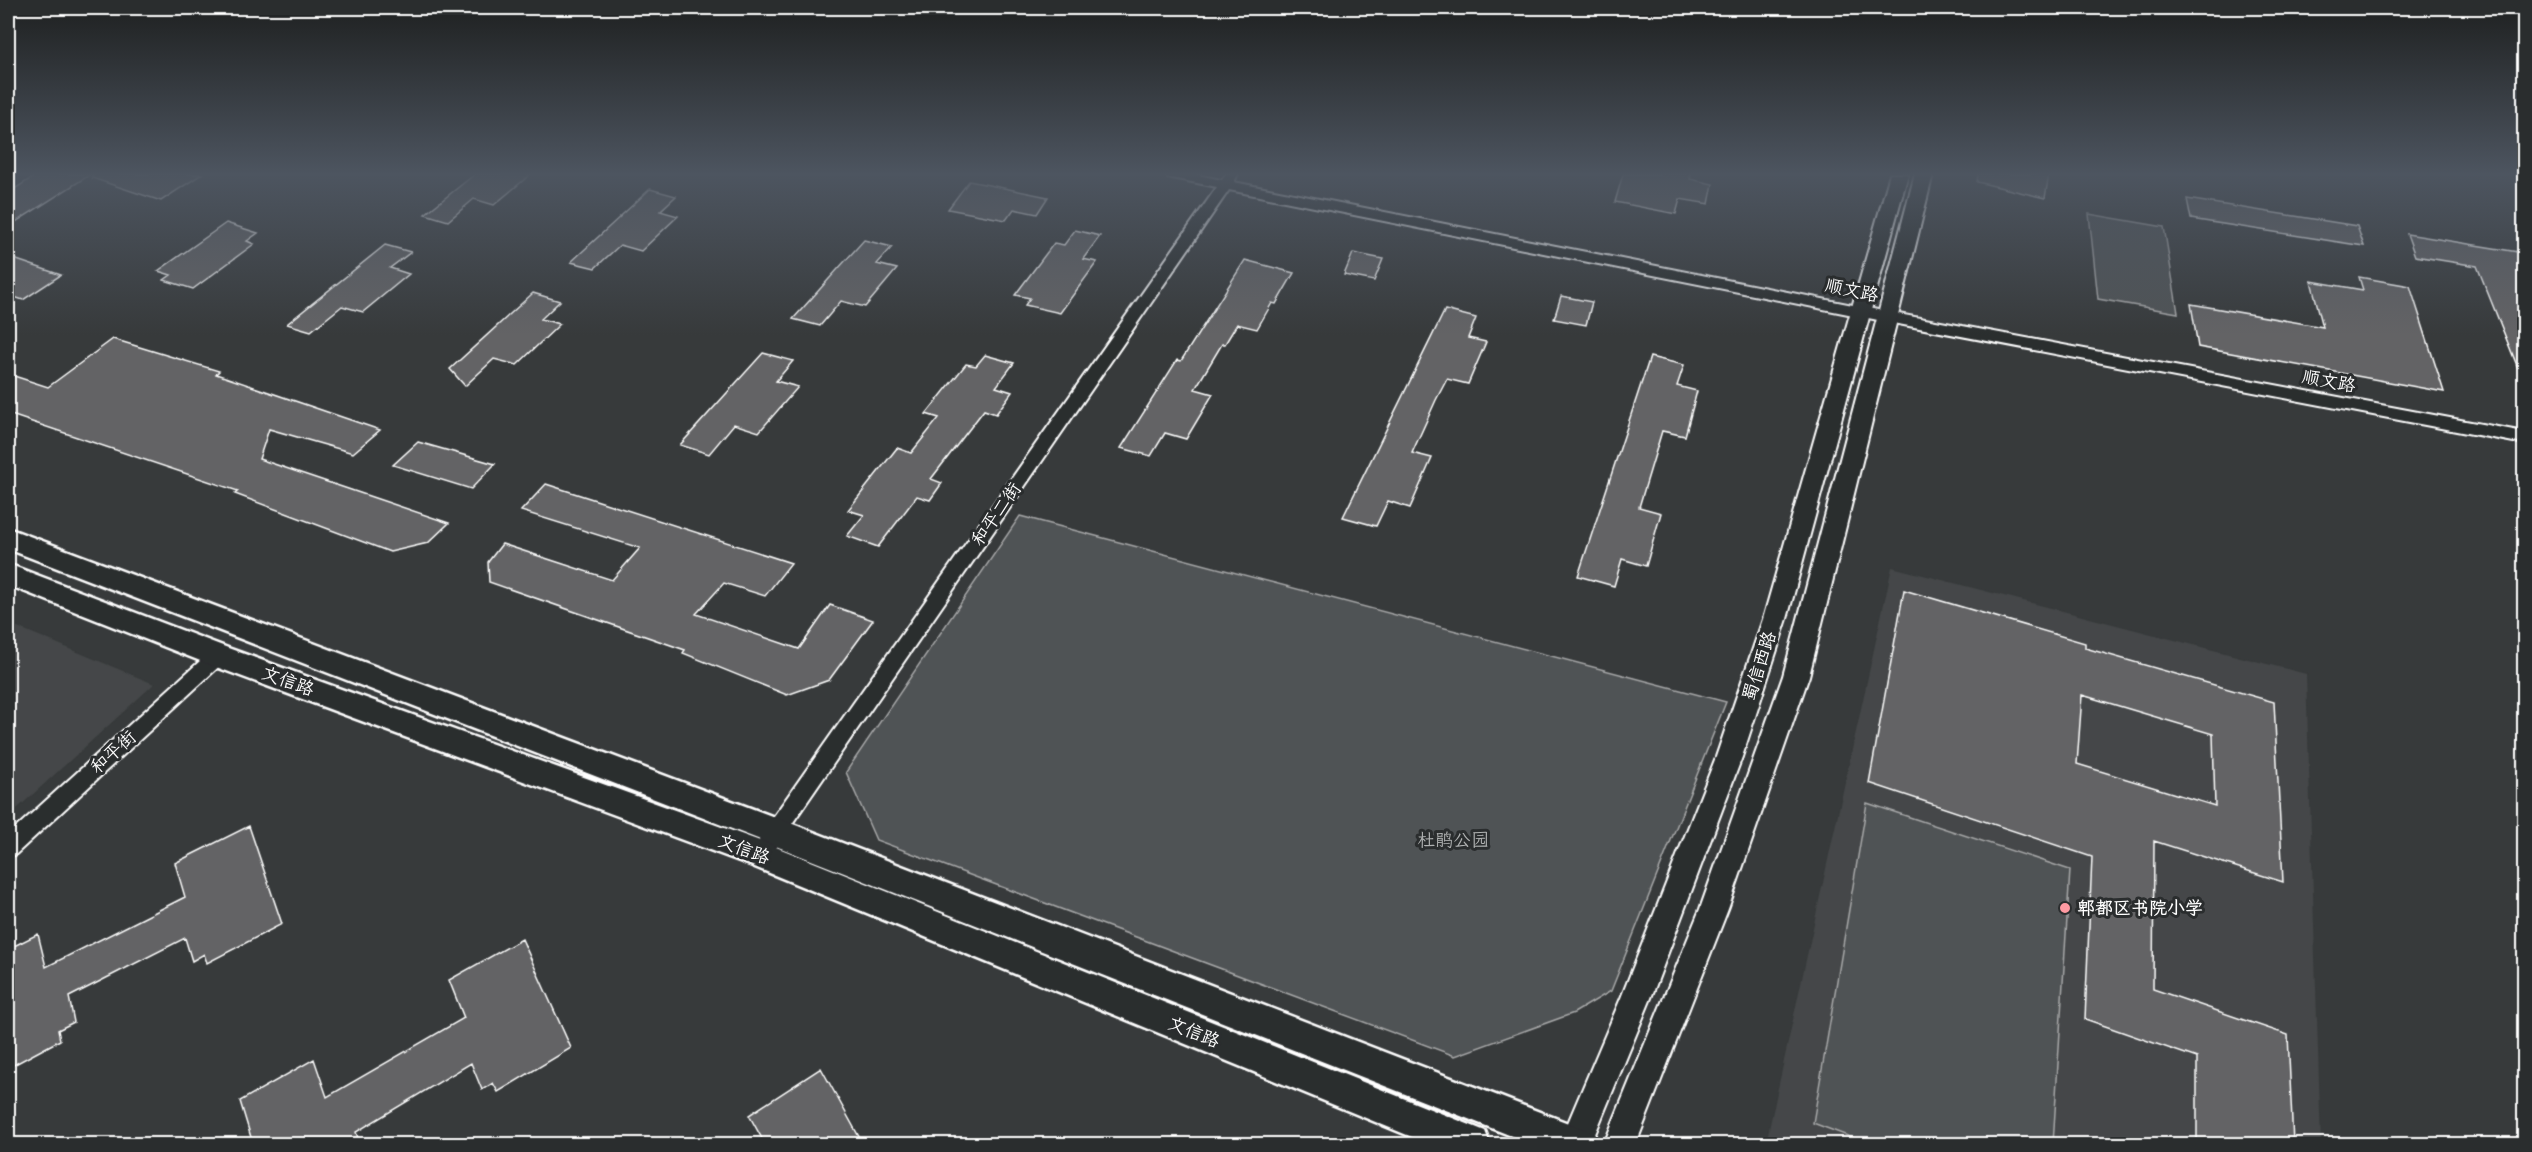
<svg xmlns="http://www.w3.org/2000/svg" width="2532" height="1152" viewBox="0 0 2532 1152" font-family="'Shantell Sans','LXGW WenKai TC',sans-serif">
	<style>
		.built { fill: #444748 }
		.green { fill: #505354; stroke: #a8a9aa; stroke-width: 1.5 }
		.building { fill: #636465; stroke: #fff; stroke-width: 1.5; fill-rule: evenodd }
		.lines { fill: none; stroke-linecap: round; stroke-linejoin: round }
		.minor-casing { stroke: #fff; stroke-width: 4 }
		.tertiary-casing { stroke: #fff; stroke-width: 4 }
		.secondary-casing { stroke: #fff; stroke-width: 5 }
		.minor { fill: #2a2d2e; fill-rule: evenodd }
		.tertiary { fill: #2a2d2e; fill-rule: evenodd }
		.secondary { fill: #2a2d2e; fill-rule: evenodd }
		.poi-dot { fill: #ff9aa2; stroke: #2a2d2e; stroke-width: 2 }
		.labels { text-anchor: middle; stroke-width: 6; stroke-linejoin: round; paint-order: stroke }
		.street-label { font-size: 18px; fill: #fff; stroke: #2a2d2e }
		.park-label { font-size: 18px; fill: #b0b2b2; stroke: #2a2d2e }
		.poi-label { font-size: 18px; font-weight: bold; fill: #fff; stroke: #2a2d2e; text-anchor: start }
	</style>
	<rect width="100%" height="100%" fill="#373a3b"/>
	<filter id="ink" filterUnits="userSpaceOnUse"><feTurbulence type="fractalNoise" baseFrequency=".0167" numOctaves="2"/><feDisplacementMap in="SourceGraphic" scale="12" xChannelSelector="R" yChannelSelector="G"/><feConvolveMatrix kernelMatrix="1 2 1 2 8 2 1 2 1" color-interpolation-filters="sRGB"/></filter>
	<g filter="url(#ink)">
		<path class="built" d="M1892 567 2306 674 2321 1144 1766 1143Z
			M8 623 154 684 8 817Z"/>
		<path class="green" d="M2089 214 2164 227 2178 313 2098 299Z
			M1020 516 1726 702 1611 991 1574 1013 1455 1056 876 840 846 772Z
			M1867 803 2070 870 2053 1144H1869L1813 1123Z"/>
		<path class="building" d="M38 174H91L8 227V193Z
			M92 174H202L161 201 92 178Z
			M475 174H531L494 205 474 199 448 221 425 214Z
			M1623 174H1691L1690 179 1713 184 1709 204 1680 199 1676 214 1615 202Z
			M1978 174H2049L2045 198 1977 182Z
			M969 181 1048 197 1037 214 1014 209 1006 220 948 209Z
			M650 189 676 196 660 211 678 216 641 251 620 245 595 268 571 262Z
			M2187 199 2357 226 2364 246 2191 219Z
			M226 223 258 233 247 241 254 244 193 289 164 280 171 275 158 271Z
			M1075 230 1100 236 1083 259 1097 262 1060 313 1025 305 1030 298 1015 295 1054 243 1064 245Z
			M2407 234 2524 253V383L2477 266 2415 256Z
			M864 240 892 247 877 264 897 269 865 307 841 301 820 326 793 319Z
			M385 245 411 252 390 268 409 274 363 312 342 306 311 331 287 324Z
			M1353 253 1383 259 1374 281 1344 275Z
			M8 257 61 275 23 300 8 295Z
			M1245 260 1294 273 1276 304 1272 303 1257 329 1237 324 1225 344H1222L1195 389 1213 394 1186 439 1165 433 1151 456 1121 448 1177 360 1181 361Z
			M2359 277 2410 286 2444 392 2198 347 2191 304 2323 327 2311 281 2363 290Z
			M533 293 560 301 541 319 560 324 517 365 494 359 465 386 450 369Z
			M1561 296 1592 302 1586 325 1554 319Z
			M1445 310 1476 318 1468 338 1486 342 1468 384 1447 379 1436 400 1412 453 1432 458 1410 508 1388 501 1376 526 1343 517Z
			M113 339 219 371 216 374 380 430 353 453 269 429 259 459 449 523 428 543 390 552 235 494 238 491 8 414V374L48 387Z
			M763 353 793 361 776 381 798 387 759 432 734 424 709 454 680 445Z
			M985 355 1014 363 996 387 1012 392 996 414 984 410 931 479 942 483 930 500 917 496 878 547 847 536 864 515 848 510 897 448 911 453 939 418 926 414 966 364 976 366Z
			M1650 357 1684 365 1677 386 1697 391 1685 436 1662 431 1639 507 1661 513 1646 566 1622 559 1614 586 1578 576Z
			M418 442 495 464 471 489 393 465Z
			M546 484 791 563 765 596 724 583 696 614 799 649 830 605 873 620 829 680 787 695 683 653 685 650 489 582 488 562 502 544 612 580 640 548 521 511Z
			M1904 590 2085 643V648L2274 702 2283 882 2154 841 2153 989 2288 1035 2293 1144H2197V1058L2085 1019 2092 857 1869 783ZM2082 695 2213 734 2215 806 2077 764Z
			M249 826 282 924 207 963 204 954 192 961 185 938 69 997 74 1022 58 1030 60 1040 8 1068V949L38 934 46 967 185 897 175 863Z
			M522 939 571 1048 498 1092 493 1083 482 1090 471 1063 356 1132 360 1144H253L240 1101 314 1059 327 1097 464 1018 449 980Z
			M821 1068 863 1144H765L749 1115Z"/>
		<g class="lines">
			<g class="minor-casing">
				<path id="minor" d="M1165 174H1193L1222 180 1226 174H1238L1234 182 1888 312 2524 432V444L1888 322 1229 190 776 847 769 849 762 847 759 840 762 833 1217 187 1167 177Z
					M218 648 225 651 227 656 225 661 15 855 8 857V835L211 651Z"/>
			</g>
			<g class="tertiary-casing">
				<path id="tertiary" d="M1890 174H1908L1787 619 1742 757 1651 998 1591 1144H1559L1621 998 1716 757 1763 619Z
					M1915 174H1933L1809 676 1728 909 1636 1144H1604L1700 909 1783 676Z"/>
			</g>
			<g class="secondary-casing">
				<path id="secondary" d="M8 528 785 821 1576 1126 1589 1131 1594 1144H1532L763 841 8 549Z
					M8 564 228 648 771 845 1485 1131 1490 1144H1429L750 865 208 664 8 585Z"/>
			</g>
			<use href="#minor" class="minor"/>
			<use href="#tertiary" class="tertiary"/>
			<use href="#secondary" class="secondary"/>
		</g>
	</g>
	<linearGradient id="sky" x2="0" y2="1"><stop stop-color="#1e2020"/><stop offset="0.52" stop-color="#4d5560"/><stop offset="1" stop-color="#4d5560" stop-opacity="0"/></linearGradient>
	<rect width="2532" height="335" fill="url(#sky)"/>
	<circle class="poi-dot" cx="2065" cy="908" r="6"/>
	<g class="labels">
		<g class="street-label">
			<text transform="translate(1852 290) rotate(12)" y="6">顺文路</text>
			<text transform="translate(2329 381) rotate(11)" y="6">顺文路</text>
			<text transform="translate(996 514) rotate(-55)" y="6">和平二街</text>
			<text transform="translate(1759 666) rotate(-72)" y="6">蜀信西路</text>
			<text transform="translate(288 681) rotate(20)" y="6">文信路</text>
			<text transform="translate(113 752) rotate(-42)" y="6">和平街</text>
			<text transform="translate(744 849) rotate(21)" y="6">文信路</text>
			<text transform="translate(1194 1032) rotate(22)" y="6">文信路</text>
		</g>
		<g class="park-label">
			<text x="1453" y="846">杜鹃公园</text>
		</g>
		<g class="poi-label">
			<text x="2077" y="914">郫都区书院小学</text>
		</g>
	</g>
	<rect width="2532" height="1152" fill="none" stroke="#2a2d2e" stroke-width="30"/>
	<rect x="15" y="15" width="2502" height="1122" fill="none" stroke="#fff" stroke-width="2" filter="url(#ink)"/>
</svg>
